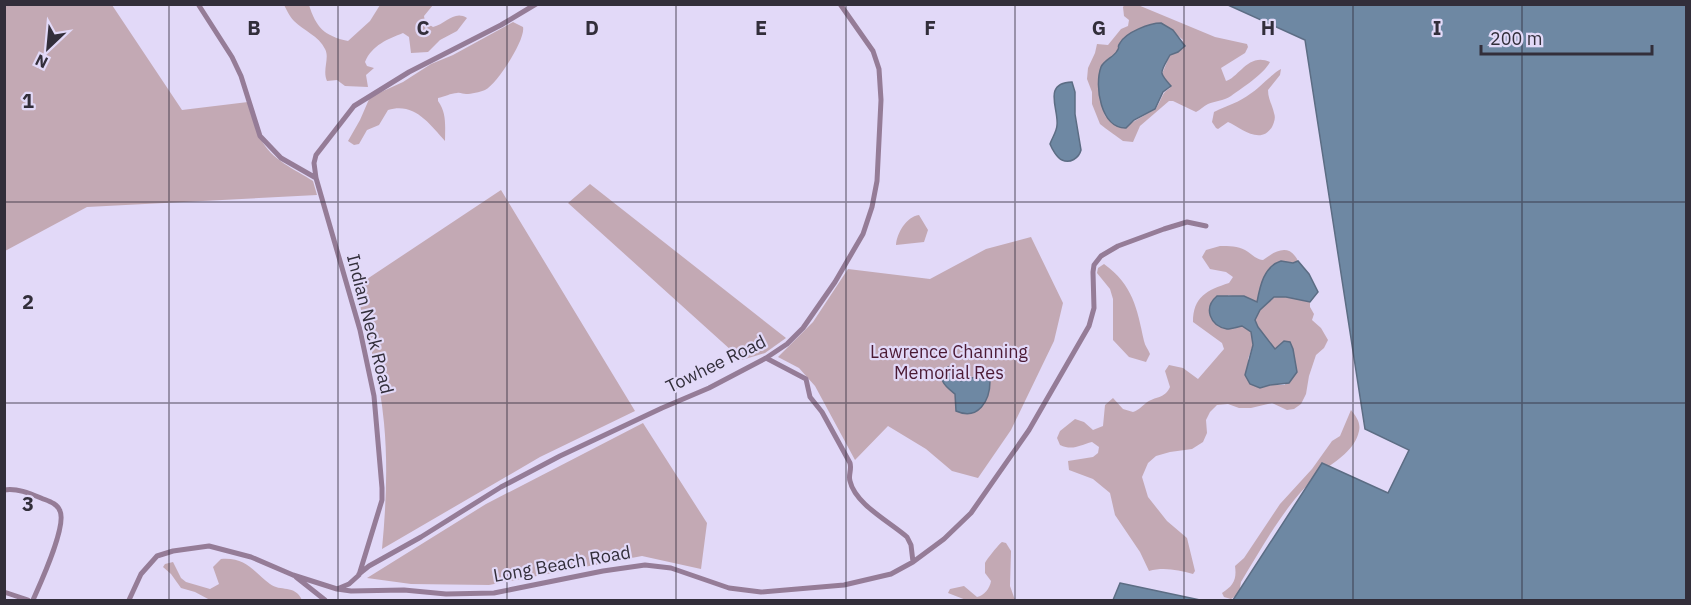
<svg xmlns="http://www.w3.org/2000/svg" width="1691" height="605" viewBox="0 0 1691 605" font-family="'IBM Plex Sans',sans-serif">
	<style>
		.green { fill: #c3a9b4; fill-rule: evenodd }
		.water { fill: #6e88a3; stroke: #5c6d84; stroke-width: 1.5 }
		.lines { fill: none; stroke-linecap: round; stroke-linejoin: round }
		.street { stroke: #957c97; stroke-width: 5 }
		.grid { fill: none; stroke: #322e3a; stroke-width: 1.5; stroke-opacity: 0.55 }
		.labels { text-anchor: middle; stroke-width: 4.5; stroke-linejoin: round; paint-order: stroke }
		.street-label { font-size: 18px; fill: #322e3a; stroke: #e2d9f8 }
		.park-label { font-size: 18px; fill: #4b1a34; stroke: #e2d9f8 }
		.grid-label { font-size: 20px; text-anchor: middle; font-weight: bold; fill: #322e3a; stroke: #e2d9f8; stroke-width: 4.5; stroke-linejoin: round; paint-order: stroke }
	</style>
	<rect width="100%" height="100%" fill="#e2d9f8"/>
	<path class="green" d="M1125 4 1138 5 1215 37 1247 44 1248 47 1245 53 1221 68 1226 81C1239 77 1249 52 1270 62 1263 75 1243 87 1231 96 1223 101 1215 101 1208 104 1204 106 1200 110 1196 112L1173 101H1169L1140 126 1133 142 1123 141 1105 128 1100 124 1092 104V92L1087 79 1088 68 1095 53 1097 44 1108 45 1121 29 1128 26 1129 20 1124 16 1123 7ZM1169 28 1183 40 1178 52 1170 55 1161 76 1170 84V88C1161 93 1162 100 1156 108 1151 113 1134 120 1126 127L1105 116 1099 91 1104 62 1117 53 1119 46Z
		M5 5H112L182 110 248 102C252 115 255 128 261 139 270 159 296 170 313 181L317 195 87 207 5 251Z
		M284 5H309C316 27 324 36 348 41L370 21 380 5H433L424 16 425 22 433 27C446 24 454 10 467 18L457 31 440 40 428 52 411 53 409 37 403 33C388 39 372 45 365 62L367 66 374 68 366 75 368 87 345 86 337 80 327 81C322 70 330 58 325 49 319 36 304 31 294 21 289 16 287 10 284 5Z
		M513 22 523 27C526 39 497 84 485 90 480 92 471 94 466 94 463 94 460 92 457 93 451 93 444 97 438 98V101C447 113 445 127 445 141 429 123 414 102 388 110L379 125 367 130 359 144 354 145 348 141 360 120 370 97 403 82 431 64 453 55Z
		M1281 69 1280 75 1268 90C1268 99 1272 104 1274 113 1276 118 1274 123 1272 127 1260 146 1240 127 1228 122L1218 129 1216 128 1212 122 1214 112C1226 106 1240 102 1250 94 1258 89 1274 72 1281 69Z
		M590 184 786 338 765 353 742 360 568 203Z
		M501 190 635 411 540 457 382 549C386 507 388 465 384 423 380 377 367 332 355 287Z
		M919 215 928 230 924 242 896 245C897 233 906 217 919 215Z
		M1031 237 1063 303 1054 341 1011 430 978 478 952 471 926 449 888 426 855 460 815 386 799 368 778 357 813 322 848 269 930 279 986 249Z
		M1220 246C1229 246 1238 246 1245 250 1252 254 1255 259 1263 260 1274 252 1289 242 1298 261 1291 265 1286 261 1279 262 1265 264 1259 291 1257 302L1228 295 1232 329 1242 326 1251 332 1253 345 1248 359 1260 388 1270 385H1285L1294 358 1293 349 1280 344 1277 349 1274 348 1258 327 1255 320 1260 310 1274 297H1286L1310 302V307L1314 314 1312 320 1321 328 1328 340 1324 348 1316 355 1309 376 1306 394 1301 404 1294 409 1287 410 1272 403 1251 408H1239L1228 404 1217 405 1210 412 1206 420 1207 433 1203 442 1192 449 1170 452 1156 456 1148 463 1142 477 1148 497 1167 521 1187 538 1195 571 1193 574C1178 570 1164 567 1149 571L1140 552 1115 515 1110 493 1093 479 1069 470 1068 461 1093 457 1098 453 1099 447 1092 442C1080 445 1073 451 1060 445L1057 438 1060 431 1075 419 1084 422 1093 430 1103 426 1105 405 1113 398 1123 409 1133 412C1139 410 1141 407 1146 403 1155 396 1165 399 1170 387L1165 371 1169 365 1183 368 1198 379 1224 349 1222 343 1193 322C1193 297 1207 290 1229 283L1233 277 1226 272 1210 269 1202 257 1206 250Z
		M1104 264C1133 285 1137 308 1144 341 1145 346 1148 349 1150 354L1146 362 1129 357 1113 340V299L1110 289 1097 273 1098 268Z
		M1351 410C1356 416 1361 423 1359 431 1355 450 1337 460 1323 471 1289 497 1263 546 1241 582L1239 594 1231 599 1224 597 1222 593C1233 586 1237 580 1235 566L1244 558 1280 504 1312 469 1332 441 1340 436Z
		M643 423 707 523 701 569 642 556 489 585 411 584 367 578 486 504Z
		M1002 542 1006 543 1011 551 1010 586 1015 600H966L948 593 950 589 964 586 977 597C984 596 990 588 991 581L985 573V563C987 559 999 544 1002 542Z
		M221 559C246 557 253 571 270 584 280 592 295 584 302 600H210L195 592 181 588 171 574 163 567 165 564 173 562 181 578 186 582 210 589 219 584 213 567Z"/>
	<path class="water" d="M1228 5H1686V600H1233L1322 463 1388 493 1409 450 1365 429 1305 40Z
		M1161 23 1173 30 1185 46 1178 52 1170 55C1160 73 1158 72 1171 86L1163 92 1155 109 1134 120 1126 128C1101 129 1094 86 1101 67 1104 60 1114 57 1117 51 1121 45 1116 49 1120 43 1126 32 1150 23 1161 23Z
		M1072 82 1075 92V114L1081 150C1079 158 1070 164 1062 160 1057 158 1052 149 1050 144 1052 138 1057 131 1057 125 1059 109 1042 83 1072 82Z
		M1281 261 1293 263 1298 261 1309 274 1318 292 1310 302 1286 297H1274L1260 310 1255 320 1258 327 1275 349 1284 341 1290 342 1293 349 1297 372 1289 383 1270 385 1260 388 1250 384 1245 375 1253 345 1251 332 1242 326C1237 327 1232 329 1227 329 1210 326 1203 308 1217 296H1244L1257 302C1260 286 1264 266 1281 261Z
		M948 367 960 381C970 378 980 374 990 381 990 401 978 421 956 411L955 394C945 386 936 380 948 367Z
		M1120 583 1200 600H1113Z"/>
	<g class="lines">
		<path class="street" d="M198 4 232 57 241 76 260 136 281 158 316 178
			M766 358 806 379 810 397 822 412 850 463C852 470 848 475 850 481 855 504 890 522 907 537L911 545 913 562
			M4 490C17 488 29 493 41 498 48 501 57 503 60 511 67 526 40 584 33 600
			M359 574 369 566 421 537 501 487 560 456 662 408 709 388 766 358 787 344 803 328 835 282 863 234 872 207 877 181 881 100 879 69 873 51 840 4
			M296 577 325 600
			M337 589 351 591 404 590 446 594 494 593 603 571 645 565 671 568 729 588 761 592 844 585 891 574 913 562 944 539 971 513 1029 430 1089 326 1094 308 1093 272 1094 265 1101 256 1118 246 1164 229 1187 222 1206 226
			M4 592 28 600
			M129 600 141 574 157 556 173 551 209 546 251 557 293 575 337 589 349 584 359 575 382 500V488L374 396 360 330 316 178 314 163 316 155 354 106 409 72 501 25 536 4"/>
	</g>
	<path class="grid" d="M169 4V600M338 4V600M507 4V600M676 4V600M846 4V600M1015 4V600M1184 4V600M1353 4V600M1522 4V600M4 202H1686M4 403H1686"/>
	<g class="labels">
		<g class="street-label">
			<text transform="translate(370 324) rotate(76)" y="6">Indian Neck Road</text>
			<text transform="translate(716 364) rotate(-26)" y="6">Towhee Road</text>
			<text transform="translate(562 564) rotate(-10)" y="6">Long Beach Road</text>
		</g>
		<g class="park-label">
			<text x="949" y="358">Lawrence Channing<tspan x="949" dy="21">Memorial Res</tspan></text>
		</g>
	</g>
	<g class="grid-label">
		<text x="254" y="35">B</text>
		<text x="423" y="35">C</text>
		<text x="592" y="35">D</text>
		<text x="761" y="35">E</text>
		<text x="930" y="35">F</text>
		<text x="1099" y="35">G</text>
		<text x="1268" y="35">H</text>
		<text x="1437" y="35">I</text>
		<text x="28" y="108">1</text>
		<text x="28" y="309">2</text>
		<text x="28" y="511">3</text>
	</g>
	<rect width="1691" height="605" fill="none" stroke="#322e3a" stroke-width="12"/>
	<g transform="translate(48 48) rotate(206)" stroke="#e2d9f8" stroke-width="4.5" paint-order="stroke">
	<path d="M0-4.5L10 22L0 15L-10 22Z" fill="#322e3a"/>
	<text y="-9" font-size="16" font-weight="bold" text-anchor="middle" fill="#322e3a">N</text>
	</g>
	<path d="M1481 45v9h171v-9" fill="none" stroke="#322e3a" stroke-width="3"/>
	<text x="1490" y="45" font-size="18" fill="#322e3a" stroke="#e2d9f8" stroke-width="4.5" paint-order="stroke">200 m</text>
</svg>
